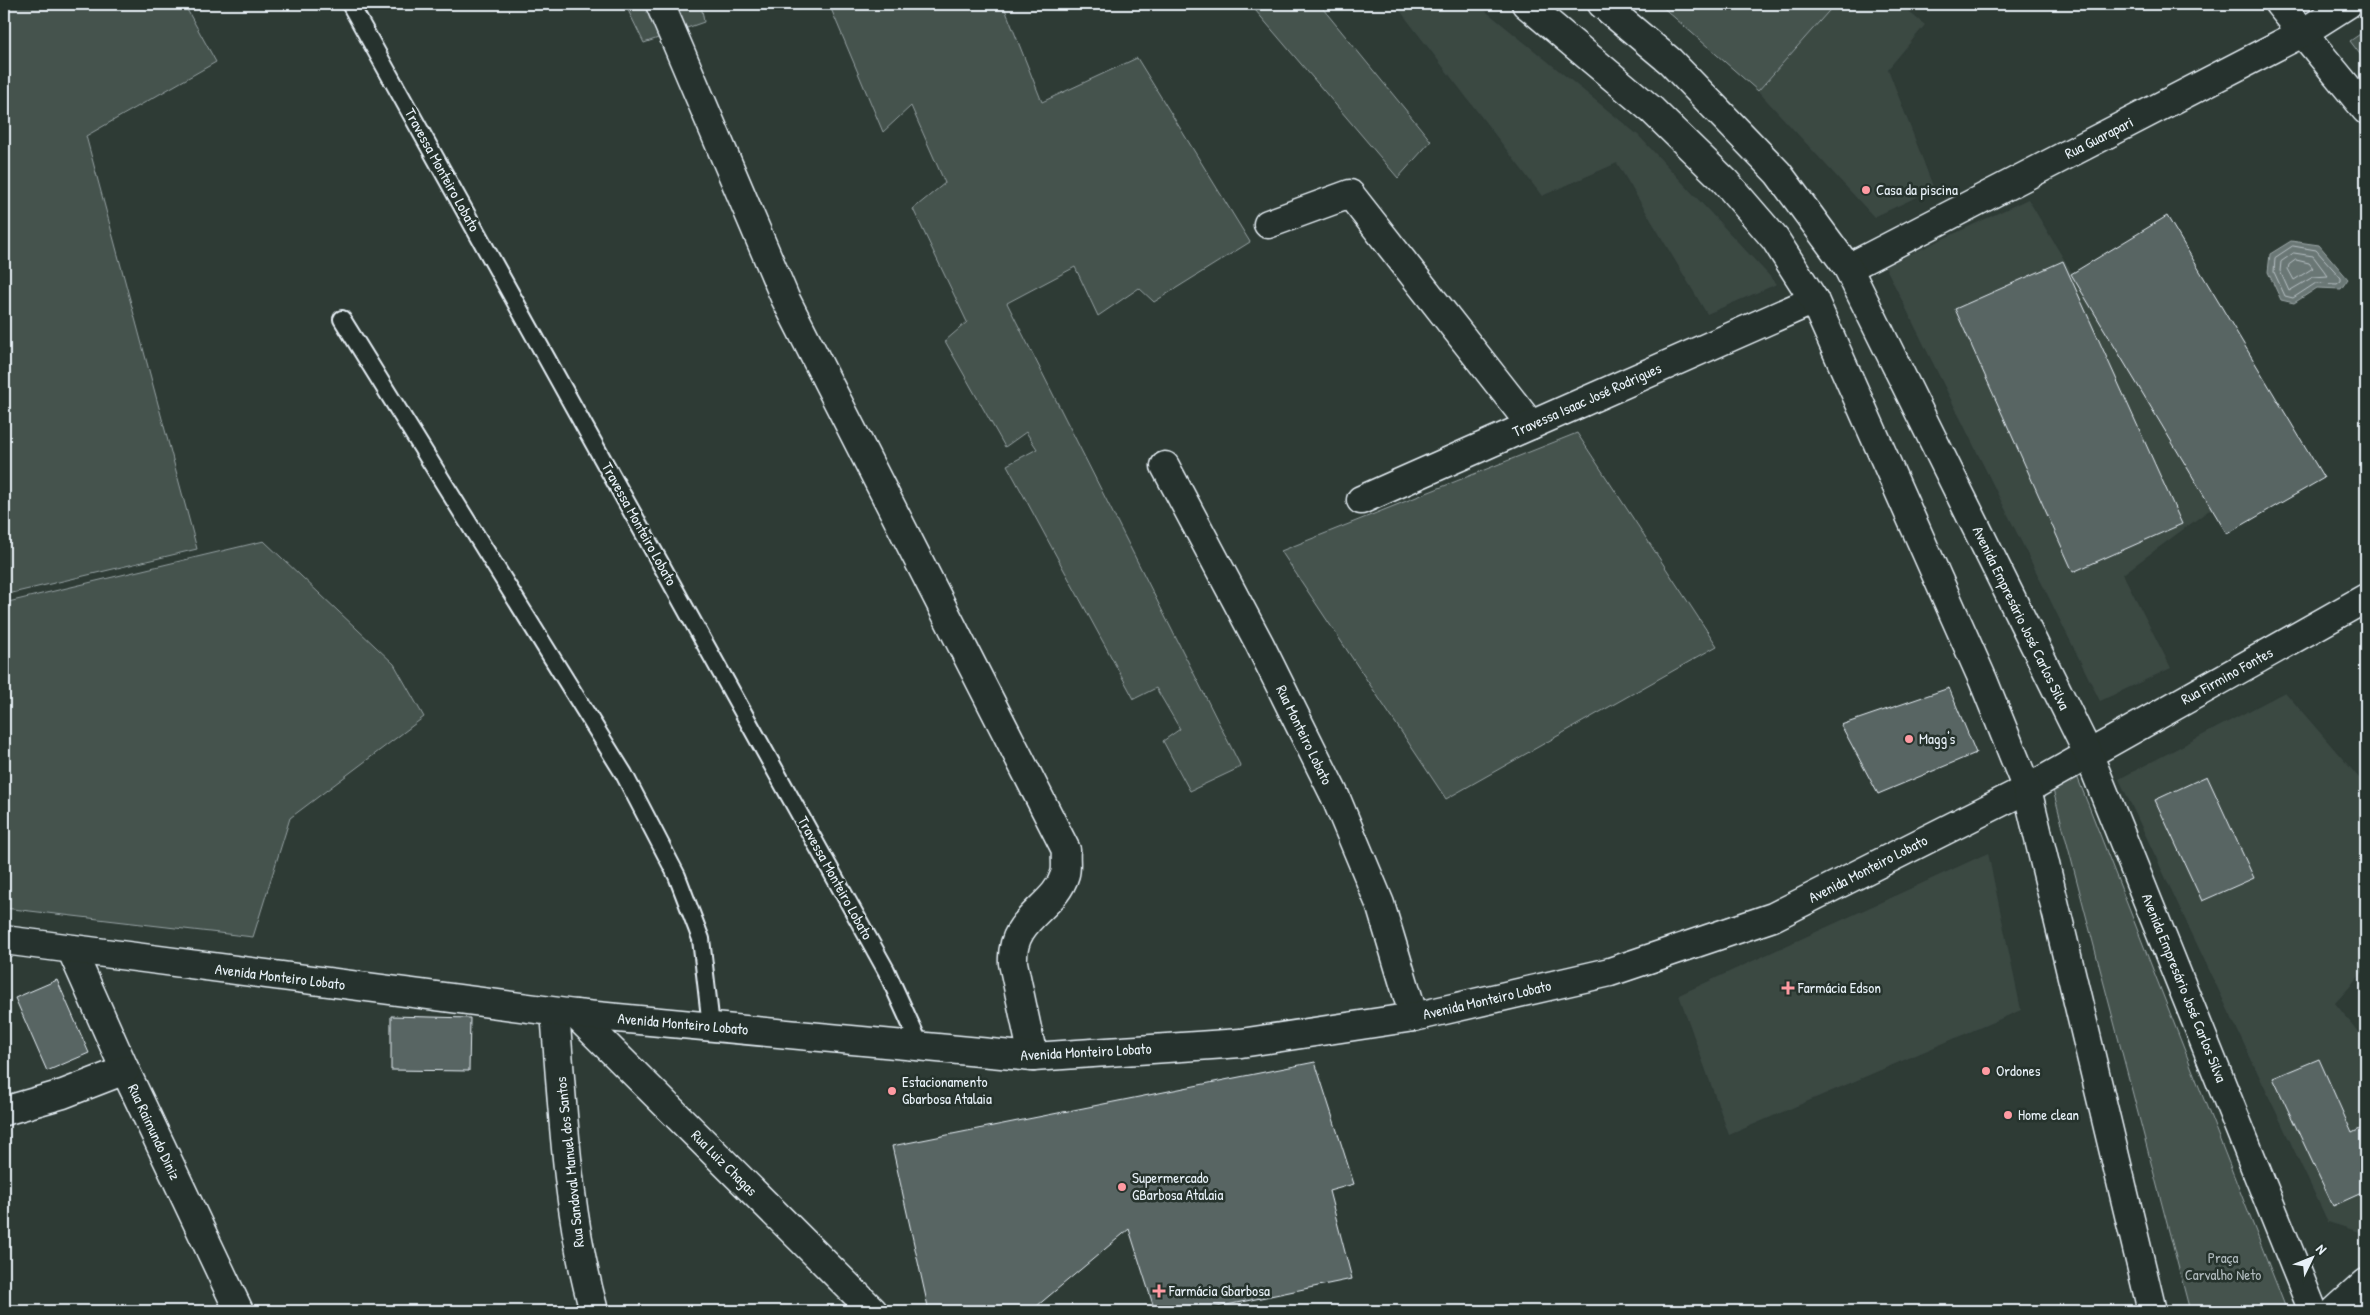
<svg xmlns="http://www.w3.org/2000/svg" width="2370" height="1315" font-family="'Patrick Hand',sans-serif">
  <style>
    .built { fill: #3b4843 }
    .green { fill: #45524e; stroke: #96a2a3 }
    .water { fill: #6b7775; stroke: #9da8a9 }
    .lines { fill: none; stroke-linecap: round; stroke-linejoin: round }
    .shore { stroke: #b6c0c4; stroke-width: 1 }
    .building { fill: #596563; stroke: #e8f1f8 }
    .lane-casing { stroke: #e8f1f8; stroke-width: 20 }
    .street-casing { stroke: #e8f1f8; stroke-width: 31 }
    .secondary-casing { stroke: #e8f1f8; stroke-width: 31 }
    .primary-casing { stroke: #e8f1f8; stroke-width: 31 }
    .lane { stroke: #26332d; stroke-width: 16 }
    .street { stroke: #26332d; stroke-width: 28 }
    .secondary { stroke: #26332d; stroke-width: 28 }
    .primary { stroke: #26332d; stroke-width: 28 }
    .poi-dot { fill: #ff9aa2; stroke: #26332d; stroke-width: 2 }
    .labels { text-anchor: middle; stroke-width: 5; stroke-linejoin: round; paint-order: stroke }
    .street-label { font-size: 15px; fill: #e8f1f8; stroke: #26332d }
    .poi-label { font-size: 15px; fill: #e8f1f8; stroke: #26332d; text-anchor: start }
    .park-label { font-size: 15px; fill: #afb9bc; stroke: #26332d }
  </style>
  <rect width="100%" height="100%" fill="#2e3b35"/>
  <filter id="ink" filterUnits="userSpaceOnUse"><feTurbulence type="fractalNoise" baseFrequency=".02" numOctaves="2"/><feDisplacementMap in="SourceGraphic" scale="10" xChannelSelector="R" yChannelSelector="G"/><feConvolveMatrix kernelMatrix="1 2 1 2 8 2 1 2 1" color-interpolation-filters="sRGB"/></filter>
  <g filter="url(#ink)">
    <g class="built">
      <path d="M1395 4H1477L1638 135 1777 284 1707 314 1617 163 1542 196Z"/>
      <path d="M1835 4H1899L1925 25 1888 69 1934 189 1874 217 1758 91Z"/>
      <path d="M2028 199 2212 508 2123 574 2171 668 2100 701 1885 266Z"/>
      <path d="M2285 692 2366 786V969L2335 1003 2366 1042V1234L2328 1222 2119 779Z"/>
      <path d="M1988 853 2021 1010 1729 1135 1679 995Z"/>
    </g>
    <g class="green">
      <path d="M4 4H184L216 62 86 136 197 549 4 595Z"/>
      <path d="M625 4H701L704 22 644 43Z"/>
      <path d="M829 4H1003L1042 102 1137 58 1250 242 1154 302 1139 288 1098 316 1075 267 1007 303 1241 767 1190 791 1163 741 1180 729 1156 688 1134 699 1007 465 1037 449 1026 432 1005 447 945 341 967 322 913 209 945 183 911 106 883 132Z"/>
      <path d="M1250 4H1319L1431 141 1398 178Z"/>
      <path d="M1659 4H1835L1758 91Z"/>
      <path d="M2366 30V62L2350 41Z"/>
      <path d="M1577 433 1717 646 1446 799 1281 551Z"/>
      <path d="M264 541 394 664 424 717 290 818 253 937 4 908V603Z"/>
      <path d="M2077 776 2287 1311H2190L2053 790Z"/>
    </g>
    <path class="water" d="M2291 241 2319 245 2348 279 2341 289 2317 288 2294 303 2281 300 2268 272 2270 254Z"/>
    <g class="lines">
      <g class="shore">
        <path d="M2293 246 2316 250 2341 278V281L2337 284 2316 283 2293 298 2285 296 2274 272 2275 258Z"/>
        <path d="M2294 253 2313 256 2328 276 2313 277 2289 291 2280 271 2281 262Z"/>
        <path d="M2296 260 2309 263 2313 268 2294 280 2288 269 2289 265Z"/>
      </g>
    </g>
    <g class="building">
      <path d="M2167 216 2324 478 2227 534 2071 274Z"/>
      <path d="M2063 261 2182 524 2073 572 1955 309Z"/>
      <path d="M1949 688 1976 753 1878 794 1841 725Z"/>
      <path d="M2207 776 2254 878 2202 901 2155 800Z"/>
      <path d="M57 980 89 1053 47 1071 15 998Z"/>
      <path d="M391 1016 470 1018 469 1071 391 1070Z"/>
      <path d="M2319 1059 2352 1133 2366 1126V1191L2333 1206 2273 1078Z"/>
      <path d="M1315 1062 1354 1184 1329 1191 1352 1279 1198 1311H1155L1129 1229 1031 1311H929L892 1146Z"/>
    </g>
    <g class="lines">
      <defs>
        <g id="lane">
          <path d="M350 4 886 970 921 1047"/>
          <path d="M342 319 624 774 677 876 701 939 711 1026"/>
        </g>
        <g id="street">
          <path d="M660 4 785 298 1066 850C1065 858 1067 867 1065 874 1055 909 1010 917 1013 963L1033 1057"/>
          <path d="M2279 4 2366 110"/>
          <path d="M1268 224 1350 194 1531 425"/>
          <path d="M1848 268 2304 32 2348 4"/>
          <path d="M1165 466 1259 643 1335 796 1380 904 1414 1017"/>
          <path d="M1361 500 1814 300"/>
          <path d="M72 951 125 1070 239 1311"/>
          <path d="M555 1012C563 1111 567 1215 594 1311"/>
          <path d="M575 1014 873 1311"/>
          <path d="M4 1111 63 1094 125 1070"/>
        </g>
        <path id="secondary" d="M4 940 575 1014 1033 1057 1241 1043 1414 1017 1610 972 1773 917 2027 789 2366 598"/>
        <g id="primary">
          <path d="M1526 4 1652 110 1725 181 1775 239 1814 300 1983 680 2027 789 2152 1311"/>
          <path d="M1602 4 1670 61 1778 173 1848 268 2088 753 2313 1311"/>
          <path d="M2335 1311 2366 1283"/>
        </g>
      </defs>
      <use href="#lane" class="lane-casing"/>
      <use href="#street" class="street-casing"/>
      <use href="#secondary" class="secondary-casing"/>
      <use href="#primary" class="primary-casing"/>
      <use href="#lane" class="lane"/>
      <use href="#street" class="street"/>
      <use href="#secondary" class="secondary"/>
      <use href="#primary" class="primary"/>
    </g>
  </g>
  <g class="poi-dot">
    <circle cx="1866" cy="190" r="5"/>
    <circle cx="1909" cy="739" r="5"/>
    <path d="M1785.5 980.5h5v5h5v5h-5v5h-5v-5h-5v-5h5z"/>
    <circle cx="1986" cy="1071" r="5"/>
    <circle cx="892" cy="1091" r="5"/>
    <circle cx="2008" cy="1115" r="5"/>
    <circle cx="1122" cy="1187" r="5"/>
    <path d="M1156.5 1283.5h5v5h5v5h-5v5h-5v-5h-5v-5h5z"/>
  </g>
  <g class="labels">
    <g class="street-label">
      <text transform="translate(2099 138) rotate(-27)" y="5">Rua Guarapari</text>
      <text transform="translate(442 170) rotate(61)" y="5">Travessa Monteiro Lobato</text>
      <text transform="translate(1587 400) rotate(-24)" y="5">Travessa Isaac José Rodrigues</text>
      <text transform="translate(639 524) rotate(61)" y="5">Travessa Monteiro Lobato</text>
      <text transform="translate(2021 618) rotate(64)" y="5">Avenida Empresário José Carlos Silva</text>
      <text transform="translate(2227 676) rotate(-29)" y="5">Rua Firmino Fontes</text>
      <text transform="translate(1304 735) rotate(64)" y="5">Rua Monteiro Lobato</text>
      <text transform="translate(1868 869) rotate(-27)" y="5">Avenida Monteiro Lobato</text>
      <text transform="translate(835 878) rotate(61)" y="5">Travessa Monteiro Lobato</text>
      <text transform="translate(280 977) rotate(7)" y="5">Avenida Monteiro Lobato</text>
      <text transform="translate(2184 988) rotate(68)" y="5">Avenida Empresário José Carlos Silva</text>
      <text transform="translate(1487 1000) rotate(-13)" y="5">Avenida Monteiro Lobato</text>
      <text transform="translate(683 1024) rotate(5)" y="5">Avenida Monteiro Lobato</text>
      <text transform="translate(1086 1052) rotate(-3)" y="5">Avenida Monteiro Lobato</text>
      <text transform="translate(154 1132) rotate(65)" y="5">Rua Raimundo Diniz</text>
      <text transform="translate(570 1162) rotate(-96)" y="5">Rua Sandoval Manuel dos Santos</text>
      <text transform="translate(724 1163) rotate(45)" y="5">Rua Luiz Chagas</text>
    </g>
    <g class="poi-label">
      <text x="1876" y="195">Casa da piscina</text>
      <text x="1919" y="744">Magg's</text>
      <text x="1798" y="993">Farmácia Edson</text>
      <text x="1996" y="1076">Ordones</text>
      <text x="902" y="1087">Estacionamento<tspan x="902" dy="17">Gbarbosa Atalaia</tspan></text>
      <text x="2018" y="1120">Home clean</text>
      <text x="1132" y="1183">Supermercado<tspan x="1132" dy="17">GBarbosa Atalaia</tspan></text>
      <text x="1169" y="1296">Farmácia Gbarbosa</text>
    </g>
    <g class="park-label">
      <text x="2223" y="1263">Praça<tspan x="2223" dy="17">Carvalho Neto</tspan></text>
    </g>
  </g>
  <rect width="2370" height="1315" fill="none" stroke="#26332d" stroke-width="20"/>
  <rect x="10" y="10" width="2350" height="1295" fill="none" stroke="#e8f1f8" stroke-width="2" filter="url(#ink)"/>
  <g transform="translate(2312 1258) rotate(47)" stroke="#26332d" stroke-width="4" paint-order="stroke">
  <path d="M0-4L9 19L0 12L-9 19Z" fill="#e8f1f8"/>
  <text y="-8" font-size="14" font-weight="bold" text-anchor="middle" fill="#e8f1f8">N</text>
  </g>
</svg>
